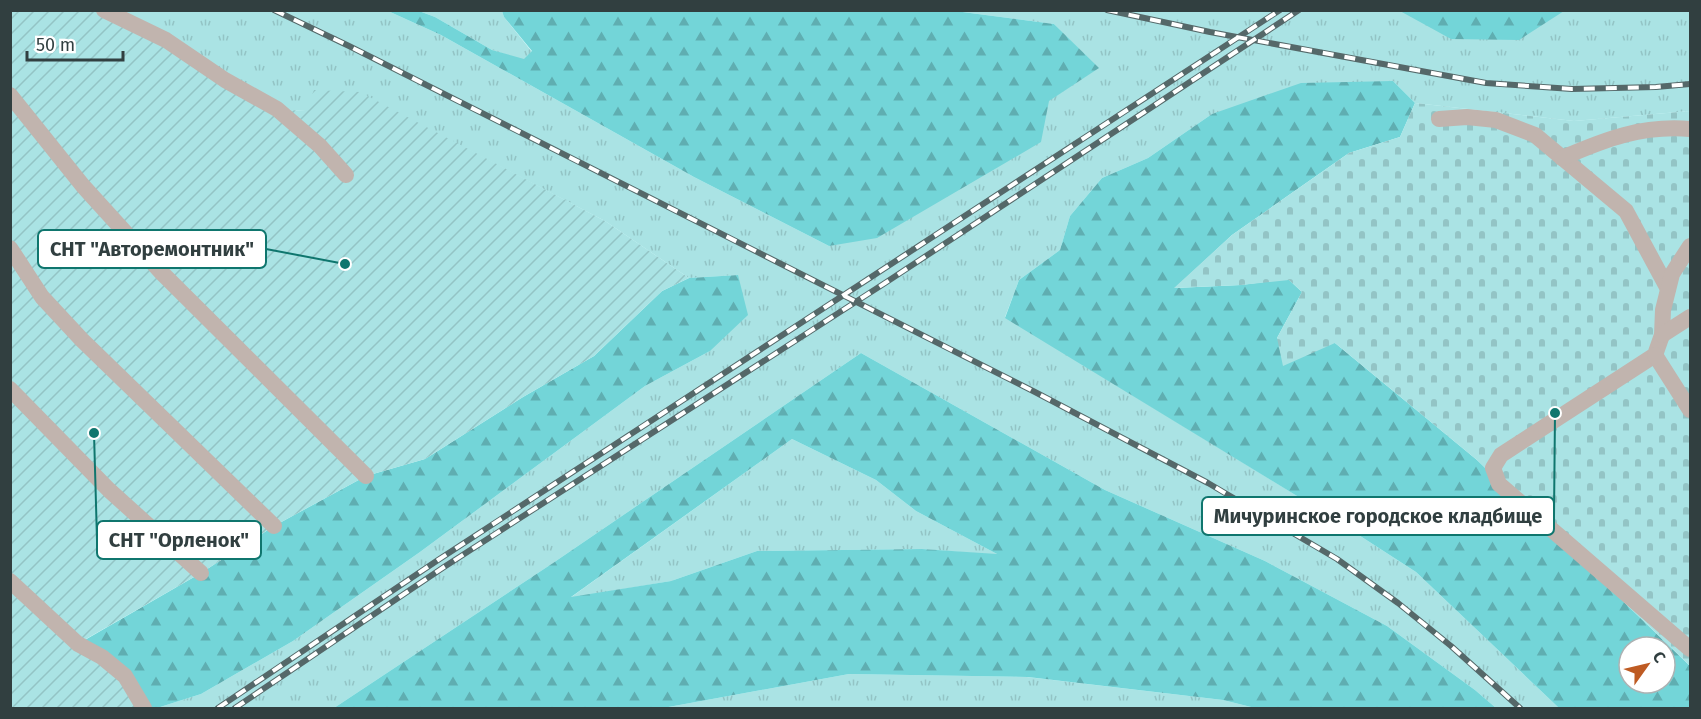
<svg xmlns="http://www.w3.org/2000/svg" width="1701" height="719" font-family="'Fira Sans',sans-serif">
  <style>
    .grass { fill: url(#grass-tufts) }
    .forest { fill: url(#forest-firs); fill-rule: evenodd }
    .cemetery { fill: url(#cemetery-stones) }
    .garden { fill: url(#garden-furrows) }
    .lines { fill: none; stroke-linecap: round; stroke-linejoin: round }
    .minor { stroke: #c1b4ae; stroke-width: 16 }
    .rail-casing { stroke: #556869; stroke-width: 6 }
    .rail { stroke: #fff; stroke-width: 4; stroke-dasharray: 11; stroke-linecap: butt }
    .leader { fill: none; stroke: #0f766e; stroke-width: 2 }
    .callout-dot { fill: #0f766e; stroke: #fff; stroke-width: 2 }
    .callout { fill: #fff; stroke: #0f766e; stroke-width: 2 }
    .callout-label { font-size: 20px; text-anchor: middle; font-weight: bold; fill: #313f40 }
  </style>
  <defs>
    <pattern id="grass-tufts" width="24" height="20" patternUnits="userSpaceOnUse" patternTransform="scale(1.5)"><rect width="24" height="20" fill="#aae3e4"/><path d="M3 7l-1-3M5 7V3M7 7l1-3M15 17l-1-3M17 17v-4M19 17l1-3" fill="none" stroke="#93c4c5"/></pattern>
    <pattern id="forest-firs" width="22" height="20" patternUnits="userSpaceOnUse" patternTransform="scale(1.5)"><rect width="22" height="20" fill="#73d5d8"/><path d="M5 1l3.5 6h-7zM16 11l3.5 6h-7z" fill="#5faeb1"/></pattern>
    <pattern id="cemetery-stones" width="16" height="16" patternUnits="userSpaceOnUse" patternTransform="scale(1.5)"><rect width="16" height="16" fill="#aae3e4"/><path d="M2 7V4a2 2 0 0 1 4 0v3zM10 15v-3a2 2 0 0 1 4 0v3z" fill="#93c4c5"/></pattern>
    <pattern id="garden-furrows" width="10" height="10" patternUnits="userSpaceOnUse" patternTransform="scale(1.5)"><rect width="10" height="10" fill="#aae3e4"/><path d="M-1 1l2-2M0 10L10 0M9 11l2-2" fill="none" stroke="#93c4c5"/></pattern>
  </defs>
  <rect width="100%" height="100%" fill="#d6fbfc"/>
  <g class="grass">
    <path d="M104 11H388L441 35 694 177 829 246 1098 68 1054 24 955 11H1690V111L1574 121 1415 103 1393 81 1212 114 1148 158 1102 178 1070 216 1060 250 1019 280 1005 317 1320 510 1416 572 1559 708H1496L1475 690 1387 626 1265 561 1105 490 861 353 553 563 334 708H157L201 694 293 641 420 552 645 386 710 351 738 275 689 278 605 221 465 148 305 111 277 109Z"/>
    <path d="M419 11H502L504 17 532 52 524 60 492 50 435 17Z"/>
    <path d="M792 439 876 480 916 511 999 555 922 549 757 551 671 581 570 598Z"/>
    <path d="M849 674 1027 677 1223 700 1255 708H663Z"/>
  </g>
  <g class="forest">
    <path d="M388 11H419L435 17 492 50 524 59 532 51 504 17 502 11H955L1054 24 1099 68 1049 101 1041 142 877 238 829 246 694 177 441 35Z"/>
    <path d="M1400 11V10L1564 11 1519 40 1451 39Z"/>
    <path d="M1393 81 1415 103 1400 137 1349 153 1232 235 1175 288 1241 285 1288 279 1302 292 1277 338 1335 343 1477 460 1690 666V708H1559L1416 572 1320 510 1005 318 1019 280 1060 250 1070 216 1102 178 1148 158 1212 114 1301 83ZM1629 647H1665V683H1629Z"/>
    <path d="M738 275 748 315 710 351 645 386 420 552 293 641 201 694 157 708H144L78 644 201 573 274 526 366 476 425 459 523 397 594 356 662 291 689 278Z"/>
    <path d="M861 353 1105 490 1265 561 1387 626 1475 690 1496 708H1255L1223 700 1028 677 849 674 663 708H334L553 563ZM792 439 876 480 916 511 997 554 922 549 757 551 671 581 571 597Z"/>
  </g>
  <path class="cemetery" d="M1415 103 1574 121 1690 111V666L1477 460 1335 343 1283 366 1277 338 1302 292 1289 280 1241 285 1174 288 1232 235 1349 153 1400 137Z"/>
  <path class="garden" d="M10 11H104L277 109 305 111 314 90 360 92 605 221 689 278 662 291 594 356 523 397 425 459 366 476 274 526 201 573 79 643 102 657 144 708H11Z"/>
  <g class="lines">
    <g class="minor">
      <path d="M104 10 166 40 225 80 277 109 320 146 346 175"/>
      <path d="M10 95 83 186 162 273 366 476"/>
      <path d="M1439 119 1467 117 1496 120 1535 135 1626 211 1668 289"/>
      <path d="M1562 158C1606 139 1642 125 1690 129"/>
      <path d="M1690 246 1672 274 1663 310 1662 335 1655 355 1501 455 1493 468 1499 484 1690 649"/>
      <path d="M10 248 42 297 82 340 274 526"/>
      <path d="M1662 335 1690 317"/>
      <path d="M1655 355 1690 410"/>
      <path d="M10 389 109 490 201 573"/>
      <path d="M10 581 78 644 102 657 125 676 144 708"/>
    </g>
    <defs>
      <g id="rail">
        <path d="M274 10 349 46 1035 392 1208 483 1337 559 1398 603 1451 646 1520 708"/>
        <path d="M1107 10 1210 32 1486 83 1572 89 1656 87 1690 84"/>
        <path d="M218 708 438 560 1280 10"/>
        <path d="M235 708 444 567 885 283 1299 10"/>
      </g>
    </defs>
    <use href="#rail" class="rail-casing"/>
    <use href="#rail" class="rail"/>
  </g>
  <path class="leader" d="M345 264L266 249M1555 413L1554 516M94 433L97 540"/>
  <g class="callout-dot">
    <circle cx="345" cy="264" r="6"/>
    <circle cx="1555" cy="413" r="6"/>
    <circle cx="94" cy="433" r="6"/>
  </g>
  <g class="callout">
    <rect x="38" y="230" width="228" height="38" rx="6"/>
    <rect x="1202" y="497" width="352" height="38" rx="6"/>
    <rect x="97" y="521" width="164" height="38" rx="6"/>
  </g>
  <g class="callout-label">
    <text x="152" y="256">СНТ "Авторемонтник"</text>
    <text x="1378" y="523">Мичуринское городское кладбище</text>
    <text x="179" y="547">СНТ "Орленок"</text>
  </g>
  <rect width="1701" height="719" fill="none" stroke="#313f40" stroke-width="24"/>
  <g transform="translate(1647 665) rotate(56)"><circle r="28" fill="#ffffff" stroke="#adb2b3" stroke-width="1.5"/>
  <path d="M0-4.5L10 22L0 15L-10 22Z" fill="#be5b23"/>
  <text y="-9" font-size="16" font-weight="bold" text-anchor="middle" fill="#313f40">С</text>
  </g>
  <path d="M27 51v9h96v-9" fill="none" stroke="#313f40" stroke-width="3"/>
  <text x="36" y="51" font-size="18" fill="#313f40" stroke="#ffffff" stroke-width="4.5" paint-order="stroke">50 m</text>
</svg>
